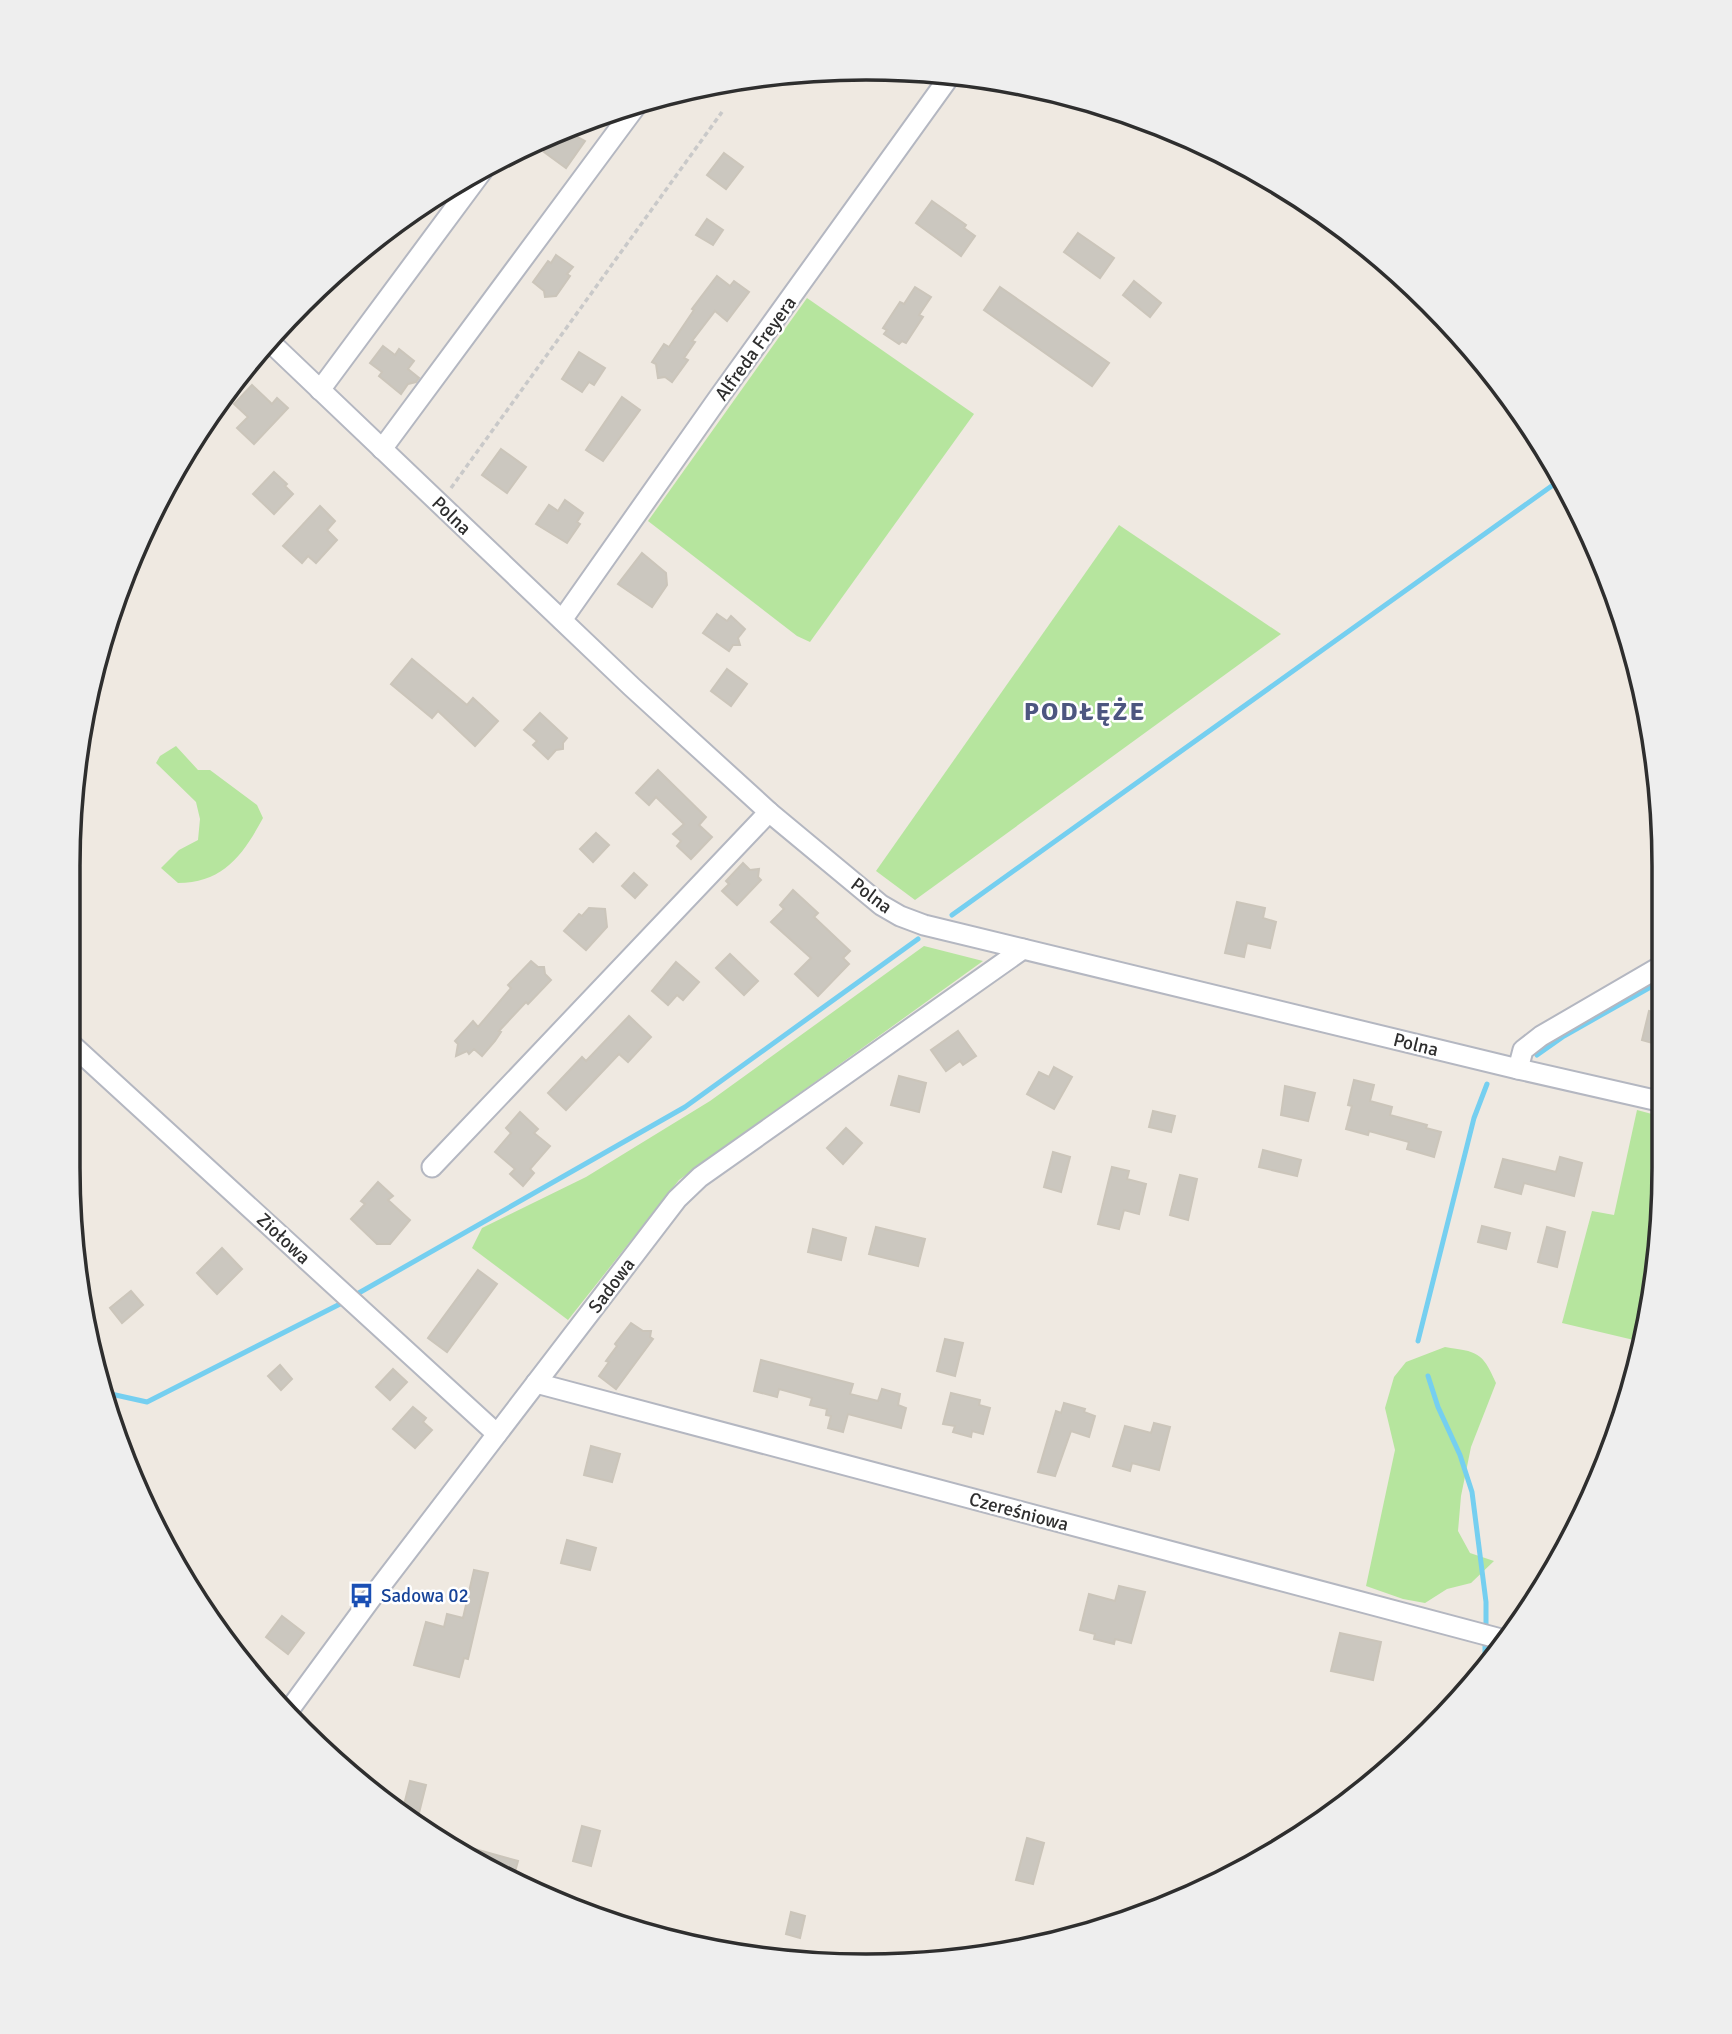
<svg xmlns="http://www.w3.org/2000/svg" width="1732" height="2034" font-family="Signika,sans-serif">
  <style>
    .green { fill: #b6e59e }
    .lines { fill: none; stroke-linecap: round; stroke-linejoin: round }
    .stream { stroke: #75cff0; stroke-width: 5 }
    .building { fill: #cbc7bf; stroke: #cbc5ba; stroke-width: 2 }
    .minor-casing { stroke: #b4b7c1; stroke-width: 23 }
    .path { stroke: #c9c9c9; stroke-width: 3.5; stroke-dasharray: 5 3.5; stroke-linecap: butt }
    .minor { stroke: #fff; stroke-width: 19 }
    .labels { text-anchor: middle; stroke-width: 5; stroke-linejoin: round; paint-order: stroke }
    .street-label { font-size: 19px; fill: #2e2e2e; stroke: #fff }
    .transit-label { font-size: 19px; fill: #164399; stroke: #fff; text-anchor: start }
    .district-label { font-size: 26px; font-weight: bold; letter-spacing: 2px; fill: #4d5680; stroke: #fff }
    .rim { fill: none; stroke: #2e2e2e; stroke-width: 3.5 }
  </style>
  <rect width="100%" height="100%" fill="#efe9e1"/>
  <g class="green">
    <path d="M807 298 974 414 810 642 797 636 648 521Z"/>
    <path d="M1573 504 1601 556 1567 508Z"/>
    <path d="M1119 525 1281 634 915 900 876 871Z"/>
    <path d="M176 746 198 770H210L257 805 263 818C243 855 223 883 178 883L161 868 179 850 198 840 200 819 196 802 156 763 160 756Z"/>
    <path d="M924 946 983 961 679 1180 568 1320 472 1248 482 1228 586 1177 710 1101Z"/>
    <path d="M1637 1110 1663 1117 1662 1221 1638 1341 1562 1323 1592 1211 1614 1215Z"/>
    <path d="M1445 1347C1477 1352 1482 1351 1496 1383L1471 1447 1461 1496 1458 1531 1470 1553 1494 1561 1471 1583 1447 1589 1425 1603 1403 1599 1366 1586 1395 1450 1385 1408 1394 1377 1406 1362Z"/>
    <path d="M1623 1379 1630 1381 1622 1424 1602 1466Z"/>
  </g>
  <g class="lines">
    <g class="stream">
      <path d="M952 915 1560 480"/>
      <path d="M1537 1055 1564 1036 1663 980"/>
      <path d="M357 1294 685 1107 918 939"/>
      <path d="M1418 1341 1474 1118 1487 1084"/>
      <path d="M1428 1376 1438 1407 1460 1455 1472 1492 1486 1602V1628"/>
      <path d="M102 1392 147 1402 342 1303"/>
      <path d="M1485 1661V1644"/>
    </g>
  </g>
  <g class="building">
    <path d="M586 121 576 136 585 141 566 168 544 152 547 147 539 141 561 129Z"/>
    <path d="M724 153 743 167 726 189 707 175Z"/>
    <path d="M932 201 966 225 964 228 975 236 961 256 916 223Z"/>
    <path d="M707 219 723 230 713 245 696 235Z"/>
    <path d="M1078 233 1114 258 1100 278 1064 252Z"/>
    <path d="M556 255 573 267 567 274 570 276 556 296 545 297 544 291 533 282 548 261 551 263Z"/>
    <path d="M717 276 730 286 734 281 749 292 727 321 715 311 692 341 695 342 684 358 688 360 672 382 665 377 658 378 656 364 652 362 664 344 669 347 694 310 692 309Z"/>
    <path d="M1134 281 1161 303 1150 317 1123 295Z"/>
    <path d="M915 287 931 297 919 315 923 317 906 343 902 341 899 344 884 334 887 330 883 328 900 302 904 304Z"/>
    <path d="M1000 287 1109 363 1092 386 984 310Z"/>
    <path d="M383 346 395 355 399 349 414 361 408 369 419 378 416 382 408 384 401 394 379 376 382 372 370 363Z"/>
    <path d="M579 352 605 368 594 385 589 382 582 392 562 379Z"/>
    <path d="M252 385 272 404 277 398 288 408 254 444 237 428 248 417 234 404Z"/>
    <path d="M622 397 640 410 603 461 586 450Z"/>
    <path d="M501 449 526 467 507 493 482 475Z"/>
    <path d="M274 472 287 484 285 486 293 494 274 514 253 494Z"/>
    <path d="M565 500 583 513 577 522 580 524 567 543 536 524 549 505 558 511Z"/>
    <path d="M320 506 335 521 327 530 337 540 316 563 308 556 302 563 283 546Z"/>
    <path d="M642 553 666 573 667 585 652 607 618 584Z"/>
    <path d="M717 614 727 621 731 616 745 629 738 638 740 645H733L729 651 703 633Z"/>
    <path d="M412 659 467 705 473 698 498 721 475 746 438 711 432 718 391 684Z"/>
    <path d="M727 669 747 684 731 706 711 691Z"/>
    <path d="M540 713 567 738 563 743V749L556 750 548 759 533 745 537 741 524 730Z"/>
    <path d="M658 770 706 817 699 825 712 837 691 859 677 846 681 841 673 834 684 824 656 797 649 805 636 793Z"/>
    <path d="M596 833 609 845 593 862 580 849Z"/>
    <path d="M743 863 750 870 759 869 758 877 761 880 737 905 722 891 729 884 726 881Z"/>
    <path d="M634 873 647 885 635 898 622 886Z"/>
    <path d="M793 890 818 913 814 917 850 951 843 958 849 964 818 996 795 974 811 958 771 922 784 909 780 905Z"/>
    <path d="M1237 902 1265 908 1263 918 1276 922 1270 948 1247 943 1244 957 1225 953Z"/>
    <path d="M589 908 605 909 607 927 586 950 564 931 579 914 582 916Z"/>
    <path d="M730 954 758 981 744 995 716 968Z"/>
    <path d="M531 961 538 967H544L545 974 551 980 528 1004 526 1002 499 1031 501 1032 495 1041 482 1056 474 1049 469 1054 467 1051 456 1056 458 1044 455 1041 473 1021 478 1027 511 988 508 985Z"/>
    <path d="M676 962 699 982 683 1000 677 995 668 1005 652 991Z"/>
    <path d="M1649 1011 1663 1015V1046L1642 1040Z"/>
    <path d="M629 1016 651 1037 628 1062 619 1054 566 1110 548 1093 582 1057 586 1061Z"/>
    <path d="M958 1031 976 1056 963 1065 960 1061 946 1071 931 1050Z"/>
    <path d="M1054 1067 1072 1077 1054 1109 1027 1094 1039 1072 1049 1077Z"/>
    <path d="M899 1076 926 1083 919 1112 891 1105Z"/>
    <path d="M1354 1080 1374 1085 1370 1101 1392 1107 1390 1115 1427 1125 1426 1128 1441 1132 1434 1157 1407 1149 1409 1142 1369 1131 1368 1135 1346 1129 1352 1106 1348 1105Z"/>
    <path d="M1285 1086 1315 1093 1308 1121 1281 1115Z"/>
    <path d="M1153 1111 1175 1116 1171 1132 1149 1127Z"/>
    <path d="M520 1112 538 1129 534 1133 550 1146 530 1169 534 1173 523 1186 510 1174 515 1169 495 1152 511 1133 506 1128Z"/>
    <path d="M846 1128 862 1143 843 1164 827 1148Z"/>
    <path d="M1263 1150 1301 1160 1297 1176 1259 1167Z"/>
    <path d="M1053 1152 1070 1157 1061 1192 1044 1187Z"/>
    <path d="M1560 1157 1582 1163 1574 1196 1524 1183 1521 1194 1495 1187 1503 1159 1556 1172Z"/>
    <path d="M1112 1167 1129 1171 1127 1179 1146 1184 1139 1214 1124 1210 1119 1229 1098 1224Z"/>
    <path d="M1180 1175 1197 1179 1188 1220 1170 1215Z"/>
    <path d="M378 1182 393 1196 388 1200 410 1220 390 1244H377L351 1219 365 1204 361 1201Z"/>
    <path d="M1482 1226 1510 1233 1506 1249 1478 1242Z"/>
    <path d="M876 1227 925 1239 918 1266 869 1254Z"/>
    <path d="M1547 1227 1565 1232 1557 1267 1538 1262Z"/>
    <path d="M813 1229 846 1238 841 1260 808 1252Z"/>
    <path d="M222 1248 242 1269 217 1294 197 1273Z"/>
    <path d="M478 1270 497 1284 447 1352 428 1338Z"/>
    <path d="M131 1291 143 1305 122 1323 110 1308Z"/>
    <path d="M631 1323 643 1331H651L650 1337 653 1339 616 1389 599 1376 609 1362 606 1361 617 1346 615 1344Z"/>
    <path d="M945 1339 963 1343 955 1376 937 1371Z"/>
    <path d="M761 1360 853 1384 850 1394 878 1401 882 1389 900 1394 898 1405 906 1408 901 1428 848 1414 843 1432 828 1428 831 1416 826 1415 827 1409 810 1405 812 1398 779 1389 777 1397 754 1391Z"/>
    <path d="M280 1365 292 1379 281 1390 268 1376Z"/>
    <path d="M393 1369 407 1382 390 1400 376 1387Z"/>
    <path d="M951 1393 980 1400 979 1405 990 1408 983 1434 972 1431 971 1437 953 1432 955 1426 943 1424Z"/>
    <path d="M1064 1403 1085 1409 1084 1412 1095 1416 1089 1437 1071 1431 1055 1476 1038 1472 1056 1411 1061 1413Z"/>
    <path d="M413 1407 426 1418 423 1422 432 1430 415 1448 393 1429Z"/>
    <path d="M1154 1423 1170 1427 1159 1470 1132 1463 1130 1471 1113 1466 1125 1426 1151 1433Z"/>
    <path d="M591 1446 620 1454 612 1482 584 1475Z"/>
    <path d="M567 1540 596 1548 590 1570 561 1563Z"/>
    <path d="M474 1570 488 1573 468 1659 464 1658 459 1677 414 1665 426 1622 444 1627 447 1614 463 1618Z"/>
    <path d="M1119 1586 1145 1592 1131 1643 1115 1639 1114 1644 1094 1639 1095 1634 1080 1630 1089 1594 1115 1601Z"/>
    <path d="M282 1616 304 1633 288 1654 266 1637Z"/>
    <path d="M1340 1633 1381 1642 1373 1680 1331 1671Z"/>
    <path d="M410 1781 426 1785 416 1825 402 1813Z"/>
    <path d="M582 1826 600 1831 591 1866 573 1861Z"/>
    <path d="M1027 1838 1044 1843 1033 1884 1016 1880Z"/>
    <path d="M464 1846 518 1861 513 1879 462 1852Z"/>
    <path d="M791 1912 805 1916 800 1938 786 1934Z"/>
  </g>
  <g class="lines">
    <defs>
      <g id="minor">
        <path d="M268 340 632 687 769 812 881 905 900 916 924 925 1518 1069 1663 1102"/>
        <path d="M320 390 483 170"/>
        <path d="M382 449 636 106"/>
        <path d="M562 620 719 397 950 76"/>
        <path d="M70 1043 497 1434"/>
        <path d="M1518 1069 1523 1050 1541 1036 1663 965"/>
        <path d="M432 1167 769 812"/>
        <path d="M536 1383 1501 1639"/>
        <path d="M287 1713 370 1600 677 1199 700 1177 1023 949"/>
      </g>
    </defs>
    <use href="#minor" class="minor-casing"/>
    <path class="path" d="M451 488 722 112"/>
    <use href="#minor" class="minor"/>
  </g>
  <defs>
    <symbol id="bus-bare" viewBox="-9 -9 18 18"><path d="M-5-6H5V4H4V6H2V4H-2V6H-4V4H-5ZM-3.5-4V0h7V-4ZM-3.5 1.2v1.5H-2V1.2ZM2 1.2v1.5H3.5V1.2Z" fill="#1a4fb4" stroke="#fff" stroke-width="2.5" paint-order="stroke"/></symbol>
  </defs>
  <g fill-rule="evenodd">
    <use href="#bus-bare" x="344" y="1578" width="35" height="35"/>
  </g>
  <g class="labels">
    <g class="street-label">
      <text transform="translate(755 348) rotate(-54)" y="7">Alfreda Freyera</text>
      <text transform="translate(452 515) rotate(44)" y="7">Polna</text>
      <text transform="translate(872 895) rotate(37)" y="7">Polna</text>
      <text transform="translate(1416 1044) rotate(14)" y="7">Polna</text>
      <text transform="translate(284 1238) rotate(43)" y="7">Ziołowa</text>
      <text transform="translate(611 1285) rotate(-53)" y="7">Sadowa</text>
      <text transform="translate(1019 1511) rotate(15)" y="7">Czereśniowa</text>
    </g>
    <g class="transit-label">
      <text x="381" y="1602">Sadowa 02</text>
    </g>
    <g class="district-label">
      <text x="1085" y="720">PODŁĘŻE</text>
    </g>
  </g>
  <path d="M0 0H1732V2034H0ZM866 80H866A786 786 0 0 1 1652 866V1168A786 786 0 0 1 866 1954H866A786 786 0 0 1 80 1168V866A786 786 0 0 1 866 80Z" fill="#eee" fill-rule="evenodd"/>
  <path class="rim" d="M866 80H866A786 786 0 0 1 1652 866V1168A786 786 0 0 1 866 1954H866A786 786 0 0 1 80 1168V866A786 786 0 0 1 866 80Z"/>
</svg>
